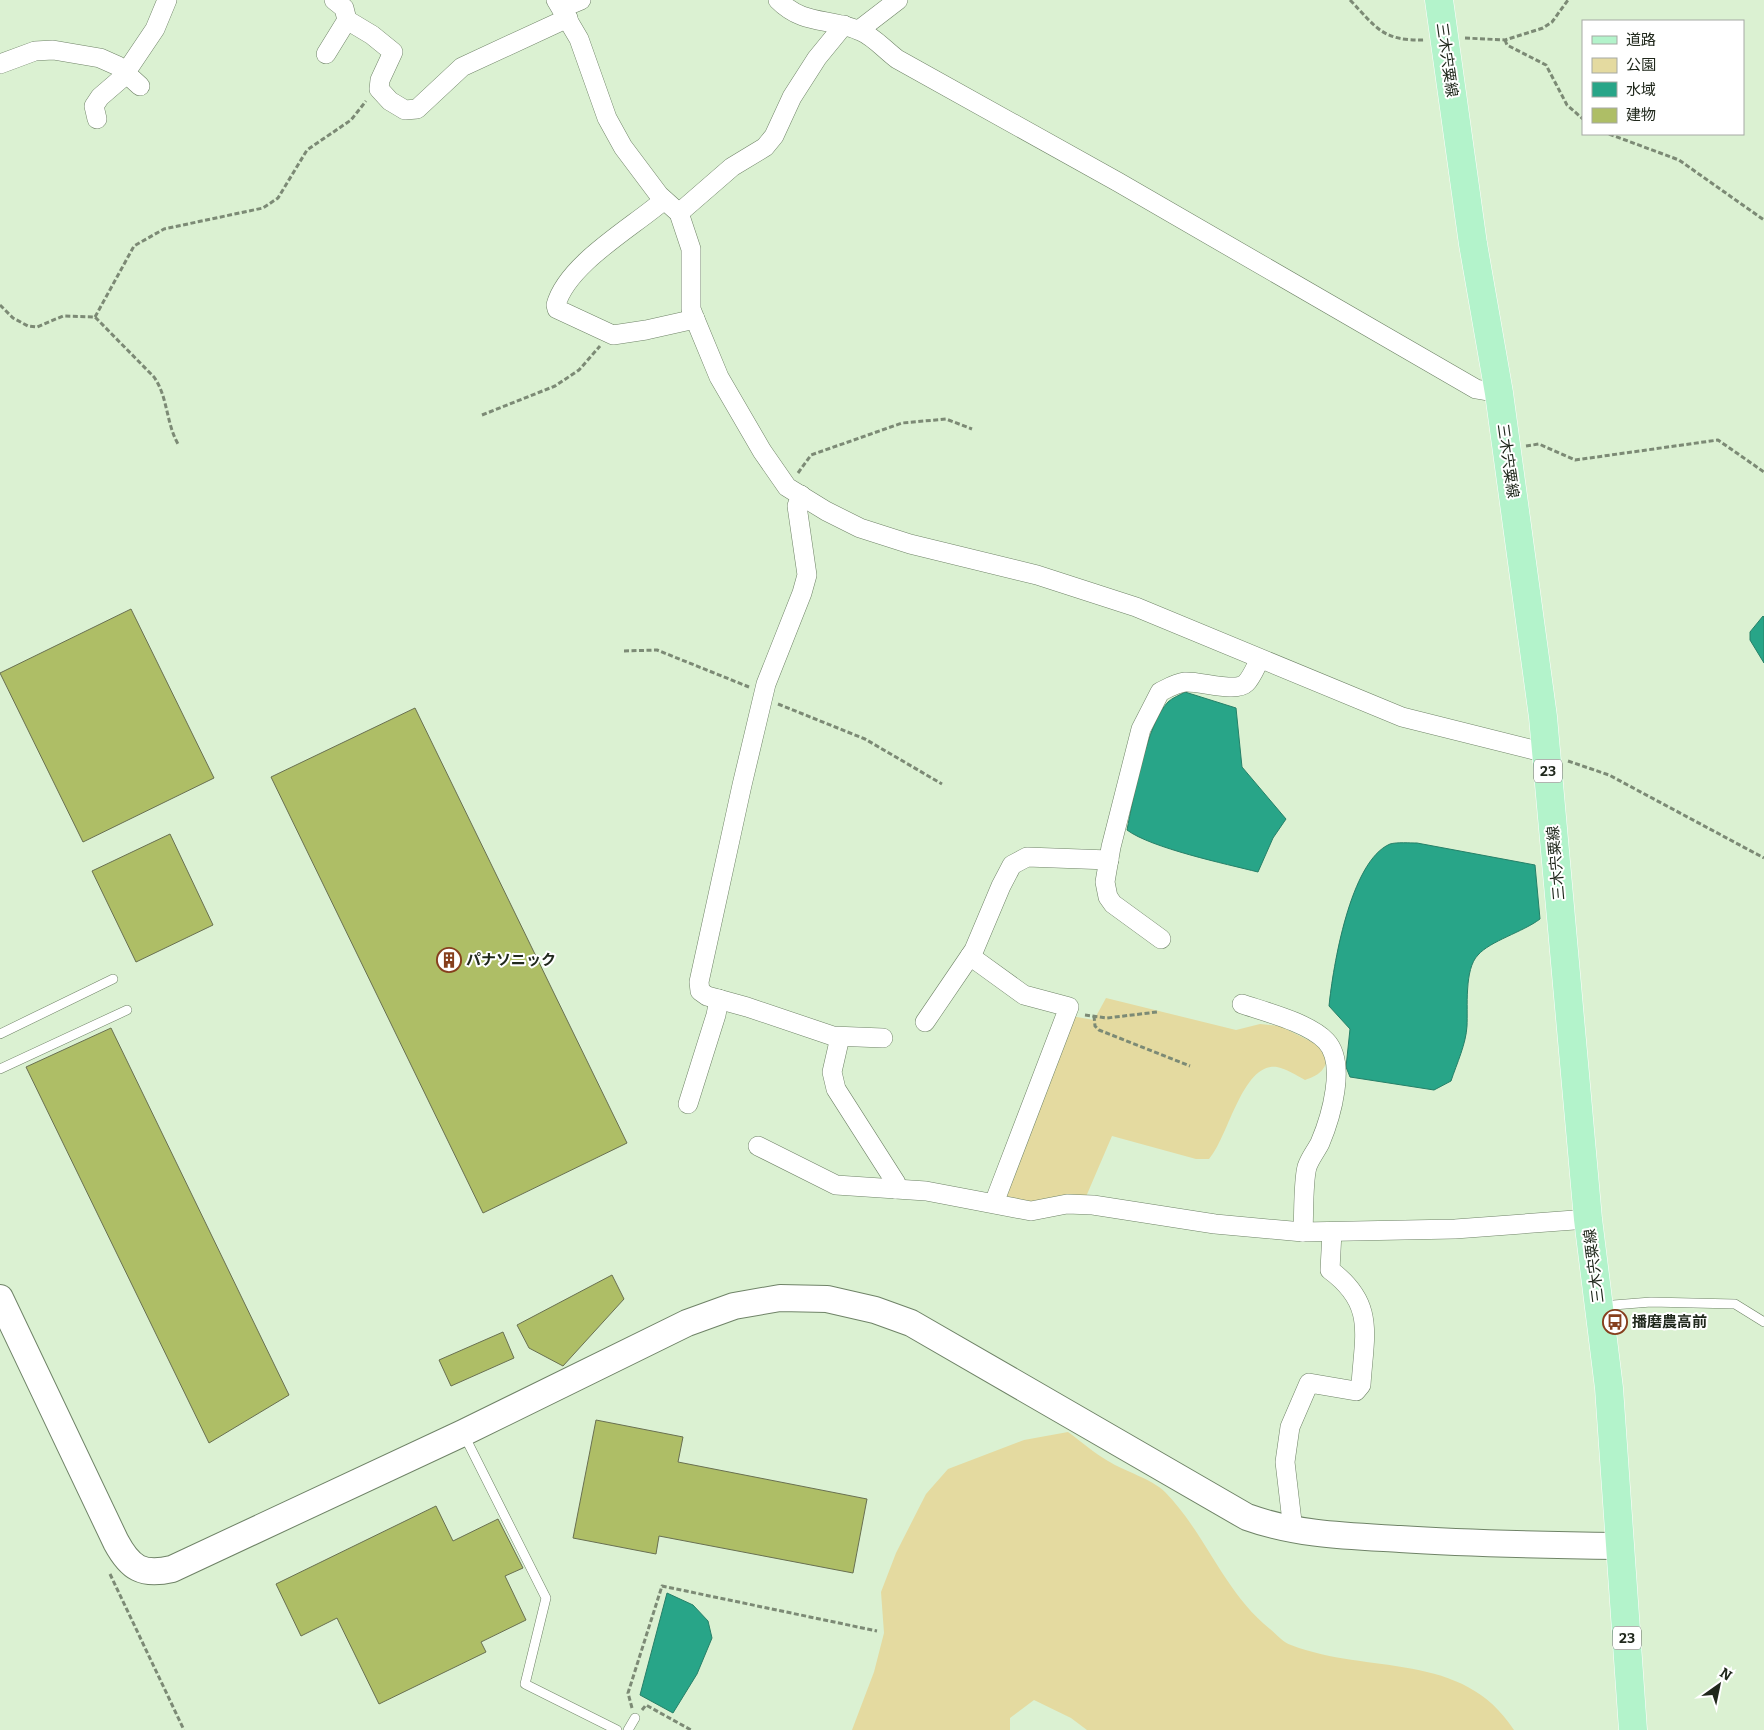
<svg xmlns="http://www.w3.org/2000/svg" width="1764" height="1730" font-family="Bitter,'Noto Sans JP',serif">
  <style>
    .green { fill: #e4daa0 }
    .water { fill: #28a588; stroke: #268068 }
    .building { fill: #aebe66; stroke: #697051 }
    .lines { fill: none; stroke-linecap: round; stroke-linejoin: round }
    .lane-casing { stroke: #6f8367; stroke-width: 10 }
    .street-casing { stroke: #6f8367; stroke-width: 20 }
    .secondary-casing { stroke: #6f8367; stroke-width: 28 }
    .primary-casing { stroke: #fff; stroke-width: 29 }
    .path { stroke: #7c8a75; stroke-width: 3; stroke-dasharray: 5 2.5; stroke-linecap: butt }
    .lane { stroke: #fff; stroke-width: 9 }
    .street { stroke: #fff; stroke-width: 19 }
    .secondary { stroke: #fff; stroke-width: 26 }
    .primary { stroke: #b3f3cb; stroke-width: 28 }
    .labels { text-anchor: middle; stroke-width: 4; stroke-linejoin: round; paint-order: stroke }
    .shield { fill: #fff; stroke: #636860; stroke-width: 1 }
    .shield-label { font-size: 14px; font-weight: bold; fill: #20281c }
    .street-label { font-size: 15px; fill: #20281c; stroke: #fff }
    .poi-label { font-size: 15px; font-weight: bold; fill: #20281c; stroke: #fff; text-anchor: start }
  </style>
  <rect width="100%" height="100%" fill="#dbf1d2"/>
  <g class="green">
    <path d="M1106 998 1236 1030 1260 1024 1280 1026 1318 1045 1328 1056C1325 1071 1319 1075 1305 1080 1296 1075 1287 1069 1277 1067 1242 1062 1228 1139 1209 1159H1196L1112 1136 1085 1199 1037 1204 1001 1198 1071 1016 1094 1020Z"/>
    <path d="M1068 1432C1082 1442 1094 1453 1108 1461 1124 1471 1152 1479 1165 1492 1206 1534 1224 1592 1270 1629 1277 1635 1284 1643 1291 1645 1368 1675 1463 1650 1514 1730H1087L1071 1718 1034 1700 1010 1718V1730H852L874 1672 884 1633 881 1592 896 1553 926 1494 948 1469 1024 1440Z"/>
  </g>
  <g class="water">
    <path d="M1763 616 1764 617V663L1750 640V632Z"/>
    <path d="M1185 692 1236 708 1242 767 1286 819 1273 838 1258 872C1226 864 1151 848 1127 830 1133 799 1147 723 1168 702 1172 698 1180 695 1185 692Z"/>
    <path d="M1417 843 1535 865 1540 919C1523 932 1490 941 1478 955 1464 969 1468 1008 1467 1026 1466 1044 1457 1063 1451 1081L1434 1090 1350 1077 1346 1067 1350 1029 1329 1006C1333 967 1350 861 1390 844 1397 842 1410 843 1417 843Z"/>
    <path d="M667 1593 693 1605 708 1621 712 1638 697 1674 673 1713 640 1695Z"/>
  </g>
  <g class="building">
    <path d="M131 609 214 778 83 842 0 673Z"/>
    <path d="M415 708 627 1143 483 1213 271 777Z"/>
    <path d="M170 834 213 925 136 962 92 871Z"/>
    <path d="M111 1028 289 1395 209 1443 26 1067Z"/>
    <path d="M612 1275 624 1299 563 1366 529 1348 517 1325Z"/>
    <path d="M503 1332 514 1358 451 1386 439 1360Z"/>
    <path d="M596 1420 683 1437 678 1462 867 1499 853 1573 659 1536 656 1554 573 1538Z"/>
    <path d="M436 1506 453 1541 498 1519 523 1568 505 1576 526 1620 481 1642 486 1652 379 1704 337 1618 301 1636 276 1584Z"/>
  </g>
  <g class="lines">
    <defs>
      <g id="lane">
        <path d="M0 1034 113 979"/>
        <path d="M0 1069 127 1010"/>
        <path d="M1601 1306 1651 1302 1735 1304 1764 1322"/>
        <path d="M464 1435 546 1598 525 1684 617 1730"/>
        <path d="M628 1730 635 1718"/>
      </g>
      <g id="street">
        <path d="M334 0 344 8 347 20 372 35 393 52 380 80 379 89 390 101 405 110 417 109 462 67 568 18"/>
        <path d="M556 0 579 39 607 118 623 147 659 195 679 213 691 249V309L695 319 719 377 762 451 787 487 826 511 860 528 910 544 1037 575 1136 607 1402 717 1546 753"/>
        <path d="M778 0C804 26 828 17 860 31 873 36 885 50 897 59L1118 182 1476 389 1499 393"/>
        <path d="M562 8 581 0"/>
        <path d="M859 30 898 0"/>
        <path d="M326 54 347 20"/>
        <path d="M0 64 35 51 53 50 100 58 118 66 140 86"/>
        <path d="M97 119 94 106 100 97 122 78 155 29 167 0"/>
        <path d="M664 200C633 227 567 264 556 305L557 309 613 335 646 330 695 319"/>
        <path d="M679 213 732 167 765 147 774 136 792 97 817 58 844 25"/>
        <path d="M801 495 797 506 807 575 802 593 766 684 742 785 699 982 700 991 707 996 747 1007 833 1036 883 1038"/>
        <path d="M1161 939 1113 904 1108 897 1105 882 1111 847 1141 729 1160 692C1168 688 1176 683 1185 682 1201 681 1236 693 1246 683 1252 677 1256 666 1260 659"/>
        <path d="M970 956 1024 995 1069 1007 994 1203"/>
        <path d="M1242 1004C1266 1012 1309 1023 1326 1041 1347 1063 1331 1117 1320 1143 1316 1151 1310 1158 1307 1167 1303 1182 1304 1214 1303 1232"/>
        <path d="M925 1022 974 950 1001 886 1012 865 1027 857 1109 860"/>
        <path d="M840 1037 832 1072 836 1089 896 1183 895 1189"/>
        <path d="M688 1104 716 1015 719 999"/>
        <path d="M758 1146 836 1185 926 1191 1031 1211 1067 1204 1093 1205 1215 1224 1303 1232 1455 1229 1588 1219"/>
        <path d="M1293 1530 1285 1462 1290 1427 1309 1383 1356 1391 1361 1385C1364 1335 1376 1304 1330 1270L1332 1232"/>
      </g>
      <path id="secondary" d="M0 1298 116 1542C130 1568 142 1576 172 1569L463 1433 687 1323 734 1306 780 1298 827 1299 875 1310 911 1323 1247 1517C1297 1535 1348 1536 1400 1539 1474 1544 1547 1545 1620 1546"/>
      <path id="primary" d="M1439 0 1473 244 1499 393 1543 717 1588 1219 1609 1388 1633 1730"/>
    </defs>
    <use href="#lane" class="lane-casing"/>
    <use href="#street" class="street-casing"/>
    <use href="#secondary" class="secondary-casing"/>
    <use href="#primary" class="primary-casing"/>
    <g class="path">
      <path d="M1350 0C1377 28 1382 41 1424 40"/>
      <path d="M1465 38 1505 40 1543 28 1552 22 1568 0"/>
      <path d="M1505 40 1507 45 1546 65 1567 105 1583 119"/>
      <path d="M1609 134 1679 160 1764 220"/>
      <path d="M0 305 13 318 28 326 37 327 63 316 95 317 154 377C168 397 166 423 178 444"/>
      <path d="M95 317 134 246 164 229 263 208 278 198 307 150 351 120 366 101"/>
      <path d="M482 415 555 386 579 370 600 346"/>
      <path d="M1526 446 1539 444 1575 460 1718 440 1764 472"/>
      <path d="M798 473 811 455 902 423 946 419 972 429"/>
      <path d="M624 651 657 650 749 687"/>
      <path d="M778 704 865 739 942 784"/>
      <path d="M1568 761 1609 775 1764 858"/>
      <path d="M1085 1015 1107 1018 1157 1012"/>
      <path d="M1094 1016 1095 1026 1099 1030 1190 1066"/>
      <path d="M110 1574 184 1730"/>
      <path d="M632 1708 628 1693 662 1586 877 1631"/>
      <path d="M642 1710 646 1705 691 1730"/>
    </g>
    <use href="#lane" class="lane"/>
    <use href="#street" class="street"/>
    <use href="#secondary" class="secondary"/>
    <use href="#primary" class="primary"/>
  </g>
  <defs>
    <symbol id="building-ring" viewBox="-11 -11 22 22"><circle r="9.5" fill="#fff" stroke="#863f1d" stroke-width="1.5"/><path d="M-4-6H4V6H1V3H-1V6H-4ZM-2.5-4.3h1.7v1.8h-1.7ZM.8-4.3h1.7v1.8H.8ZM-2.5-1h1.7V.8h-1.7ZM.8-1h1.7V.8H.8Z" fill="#863f1d"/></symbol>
    <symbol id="bus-ring" viewBox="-11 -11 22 22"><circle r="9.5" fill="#fff" stroke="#863f1d" stroke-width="1.5"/><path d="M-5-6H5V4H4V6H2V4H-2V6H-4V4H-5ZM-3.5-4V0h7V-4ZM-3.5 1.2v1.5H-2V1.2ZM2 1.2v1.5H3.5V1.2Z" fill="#863f1d"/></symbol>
  </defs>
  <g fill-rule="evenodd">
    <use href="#building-ring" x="435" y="946" width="28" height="28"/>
    <use href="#bus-ring" x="1601" y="1308" width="28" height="28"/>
  </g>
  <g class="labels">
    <g class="shield">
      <rect x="1534" y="759.5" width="28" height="23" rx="4"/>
      <rect x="1613" y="1626.5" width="28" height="23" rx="4"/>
    </g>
    <g class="shield-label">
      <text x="1548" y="776">23</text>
      <text x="1627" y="1643">23</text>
    </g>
    <g class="street-label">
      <text transform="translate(1447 60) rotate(82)" y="5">三木宍粟線</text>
      <text transform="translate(1508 461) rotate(82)" y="5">三木宍粟線</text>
      <text transform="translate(1556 863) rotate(-95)" y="5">三木宍粟線</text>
      <text transform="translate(1594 1266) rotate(-97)" y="5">三木宍粟線</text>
    </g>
    <g class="poi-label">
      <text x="466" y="965">パナソニック</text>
      <text x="1632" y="1327">播磨農高前</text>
    </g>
  </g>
  <rect x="1582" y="20" width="162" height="115" fill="#ffffff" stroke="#a6a9a4"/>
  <rect x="1592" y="36" width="25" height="8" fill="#b3f3cb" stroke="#a6a9a4"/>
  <text x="1626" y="45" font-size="15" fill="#20281c">道路</text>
  <rect x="1592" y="58" width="25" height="15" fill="#e4daa0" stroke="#a6a9a4"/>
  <text x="1626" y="70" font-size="15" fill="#20281c">公園</text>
  <rect x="1592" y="82" width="25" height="15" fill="#28a588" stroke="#a6a9a4"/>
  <text x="1626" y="95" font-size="15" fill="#20281c">水域</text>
  <rect x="1592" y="108" width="25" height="15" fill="#aebe66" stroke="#a6a9a4"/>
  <text x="1626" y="120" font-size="15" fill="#20281c">建物</text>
  <g transform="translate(1719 1685) rotate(33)" stroke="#ffffff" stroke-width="4" paint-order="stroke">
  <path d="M0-4L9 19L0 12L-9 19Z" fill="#20281c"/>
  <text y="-8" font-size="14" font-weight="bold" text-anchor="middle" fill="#20281c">N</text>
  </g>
</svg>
